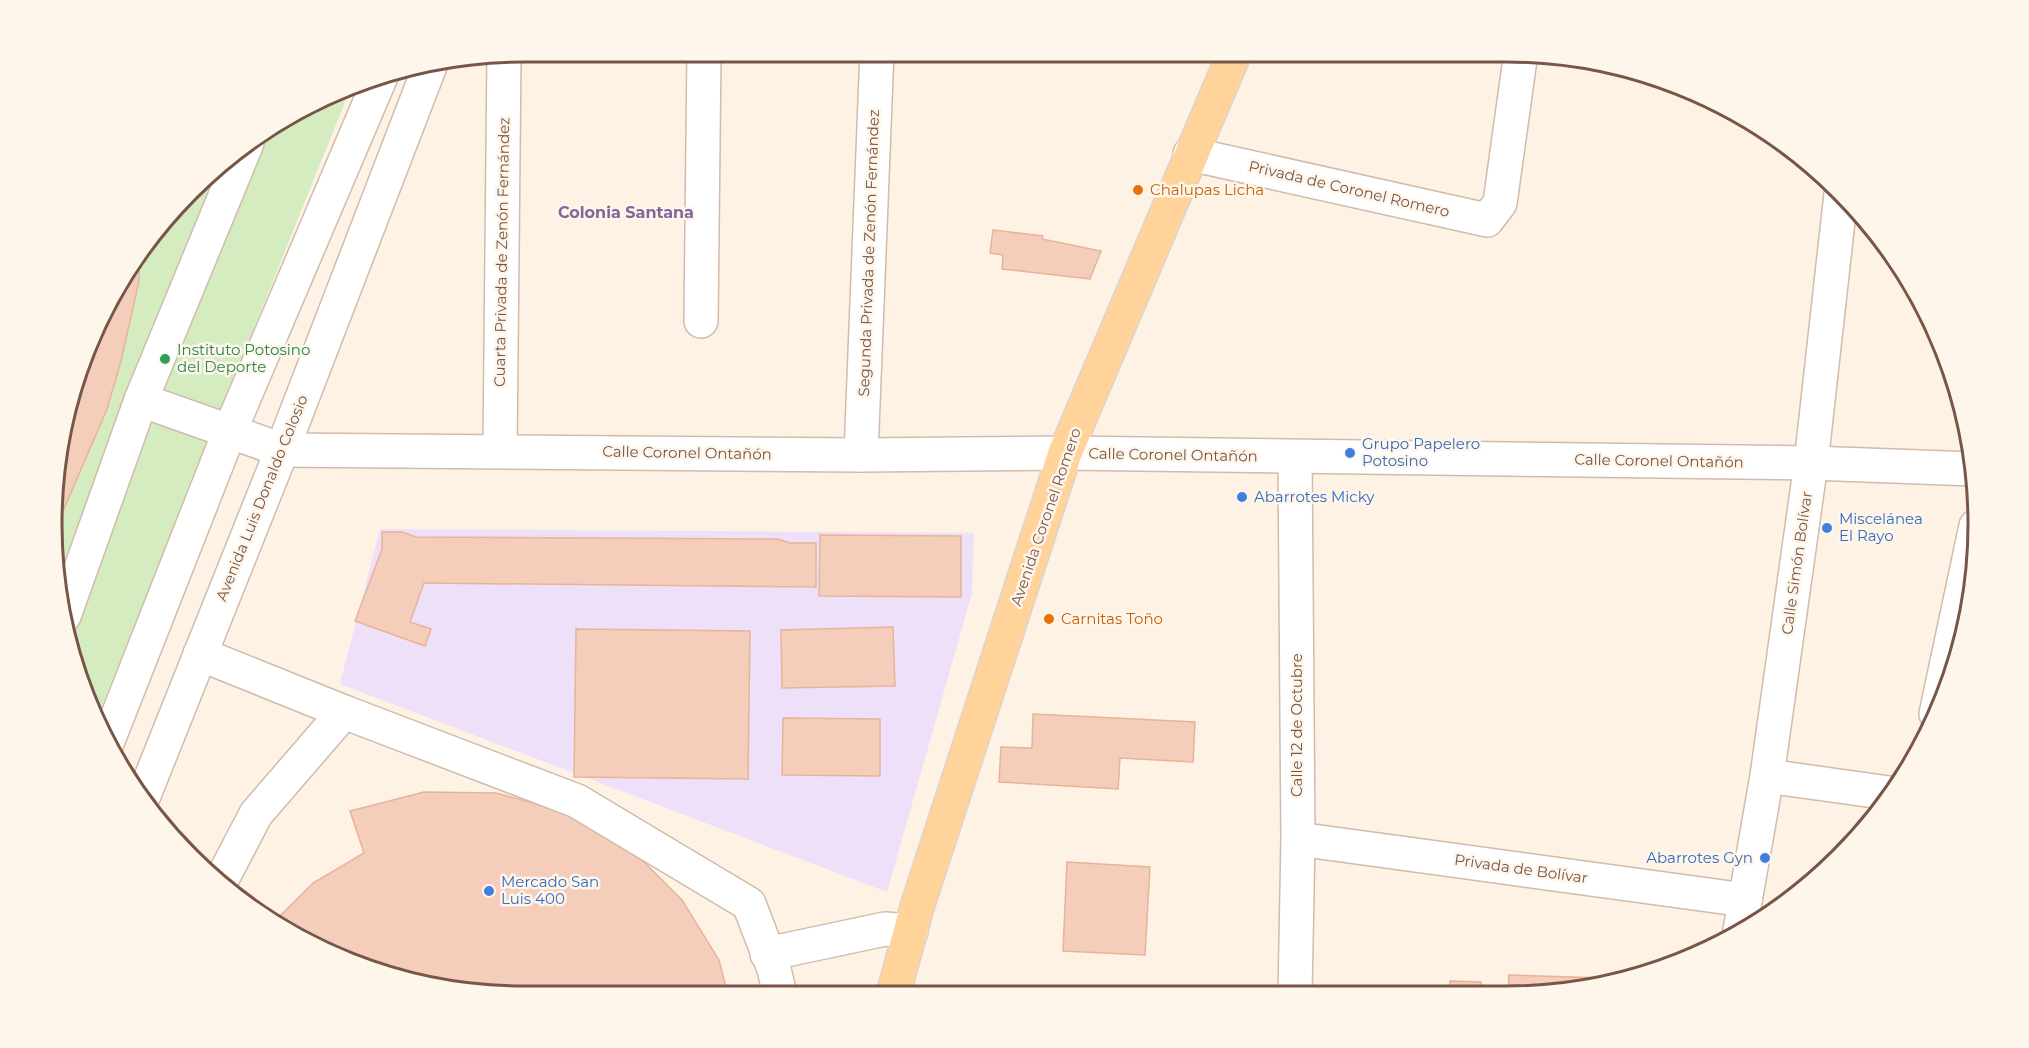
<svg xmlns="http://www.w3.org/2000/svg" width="2029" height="1048" font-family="Montserrat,sans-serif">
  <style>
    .education { fill: #efe0fa }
    .green { fill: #d5ecc1 }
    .building { fill: #f4ceba; stroke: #e7b399; stroke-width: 1.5 }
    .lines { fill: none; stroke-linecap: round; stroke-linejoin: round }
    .minor-casing { stroke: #d1bbac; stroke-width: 36 }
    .major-casing { stroke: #dcd3cf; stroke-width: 36 }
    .minor { stroke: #fff; stroke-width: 33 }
    .major { stroke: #ffd399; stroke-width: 33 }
    .food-dot { fill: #e8710a; stroke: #fff6eb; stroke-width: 2 }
    .leisure-dot { fill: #2e9e5b; stroke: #fff6eb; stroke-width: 2 }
    .shop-dot { fill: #3f7fe0; stroke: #fff6eb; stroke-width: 2 }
    .labels { text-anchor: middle; stroke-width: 5; stroke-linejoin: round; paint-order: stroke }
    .street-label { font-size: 15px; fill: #775648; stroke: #fff6eb }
    .food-label { font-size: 15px; fill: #c56008; stroke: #fff6eb; text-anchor: start }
    .leisure-label { font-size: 15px; fill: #27864d; stroke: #fff6eb; text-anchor: start }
    .shop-label { font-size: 15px; fill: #366cbe; stroke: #fff6eb; text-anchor: start }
    .neighbourhood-label { font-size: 16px; font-weight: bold; fill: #85639b; stroke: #fff6eb }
    .rim { fill: none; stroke: #775648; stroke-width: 3 }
  </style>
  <rect width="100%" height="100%" fill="#fdf2e3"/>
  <path class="education" d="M380 529 974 533 972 593 887 892 340 684Z"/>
  <path class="green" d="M351 87 96 721 55 585 60 431 115 287 168 212 236 149Z"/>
  <g class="building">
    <path d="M993 230 1043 236 1042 239 1101 251 1090 279 1002 269 1003 255 990 253Z"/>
    <path d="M139 253V281L121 361 107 409 57 525 60 431 115 287Z"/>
    <path d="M382 532H402L416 537 778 539 790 543H816V587L424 583 410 622 431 629 425 646 355 621 382 549Z"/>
    <path d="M820 535 961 536V597L819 596Z"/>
    <path d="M893 627 895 686 782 688 781 630Z"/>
    <path d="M576 629 750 631 748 779 574 777Z"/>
    <path d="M1033 714 1195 722 1193 762 1120 758 1118 789 999 782 1001 747 1032 748Z"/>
    <path d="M783 718 880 719V776L782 775Z"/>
    <path d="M424 792 496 793 567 812 630 848 682 900 719 960 728 995 493 996 402 981 315 948 276 920 313 883 364 853 350 811Z"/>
    <path d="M1067 862 1150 867 1145 955 1063 951Z"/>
    <path d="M1509 975 1604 978V983L1567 993H1508Z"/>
    <path d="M1450 981 1481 982V993H1450Z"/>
  </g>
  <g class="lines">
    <defs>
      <g id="minor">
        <path d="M247 143 141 400 282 450 861 455 1065 453 1811 463 1974 469"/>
        <path d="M1190 154 1487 220 1500 203 1521 52"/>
        <path d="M701 321 704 51"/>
        <path d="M500 450 504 54"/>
        <path d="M861 455 877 51"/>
        <path d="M64 616 141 400"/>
        <path d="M200 654 344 712"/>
        <path d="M1936 714 1976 526"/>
        <path d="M107 743 229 433 382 74"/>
        <path d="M1767 776 1889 793"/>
        <path d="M144 795 282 450 430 66"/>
        <path d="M1298 839 1745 900"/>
        <path d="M221 881 256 814 344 712 577 801 749 904 774 969 780 995"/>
        <path d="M1740 930 1767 776 1811 463 1841 194"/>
        <path d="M767 954 885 929 911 931"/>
        <path d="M1295 994 1298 839 1295 457"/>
      </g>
      <path id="major" d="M893 995 917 907 1065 453 1235 52"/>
    </defs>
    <use href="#minor" class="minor-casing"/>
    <use href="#major" class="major-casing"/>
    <use href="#minor" class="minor"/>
    <use href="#major" class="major"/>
  </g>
  <g class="food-dot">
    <circle cx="1138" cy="190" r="6"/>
    <circle cx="1049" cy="619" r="6"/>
  </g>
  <circle class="leisure-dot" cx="165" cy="359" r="6"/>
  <g class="shop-dot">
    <circle cx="1350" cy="453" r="6"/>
    <circle cx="1242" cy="497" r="6"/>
    <circle cx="1827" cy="528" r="6"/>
    <circle cx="1765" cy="858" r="6"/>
    <circle cx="489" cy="891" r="6"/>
  </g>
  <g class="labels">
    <g class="street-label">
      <text transform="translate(1349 189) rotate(13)" y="5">Privada de Coronel Romero</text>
      <text transform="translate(502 252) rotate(-89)" y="5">Cuarta Privada de Zenón Fernández</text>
      <text transform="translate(869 253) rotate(-88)" y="5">Segunda Privada de Zenón Fernández</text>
      <text transform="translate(687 453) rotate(1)" y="5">Calle Coronel Ontañón</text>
      <text transform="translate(1173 455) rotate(1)" y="5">Calle Coronel Ontañón</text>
      <text transform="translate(1659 461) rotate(1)" y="5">Calle Coronel Ontañón</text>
      <text transform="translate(262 498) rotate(-68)" y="5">Avenida Luis Donaldo Colosio</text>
      <text transform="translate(1046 517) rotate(-71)" y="5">Avenida Coronel Romero</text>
      <text transform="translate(1797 563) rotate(-82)" y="5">Calle Simón Bolívar</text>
      <text transform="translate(1297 725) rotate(-90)" y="5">Calle 12 de Octubre</text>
      <text transform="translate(1521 869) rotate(8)" y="5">Privada de Bolívar</text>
    </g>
    <g class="food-label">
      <text x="1150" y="195">Chalupas Licha</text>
      <text x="1061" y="624">Carnitas Toño</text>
    </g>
    <g class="leisure-label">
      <text x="177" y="355">Instituto Potosino<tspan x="177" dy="17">del Deporte</tspan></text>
    </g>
    <g class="shop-label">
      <text x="1362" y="449">Grupo Papelero<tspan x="1362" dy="17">Potosino</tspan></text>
      <text x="1254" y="502">Abarrotes Micky</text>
      <text x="1839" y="524">Miscelánea<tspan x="1839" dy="17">El Rayo</tspan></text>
      <text x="1753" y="863" text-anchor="end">Abarrotes Gyn</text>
      <text x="501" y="887">Mercado San<tspan x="501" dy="17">Luis 400</tspan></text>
    </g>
    <g class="neighbourhood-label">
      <text x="626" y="218">Colonia Santana</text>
    </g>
  </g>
  <path d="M0 0H2029V1048H0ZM524 62H1506A462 462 0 0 1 1968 524V524A462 462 0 0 1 1506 986H524A462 462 0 0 1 62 524V524A462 462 0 0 1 524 62Z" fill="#fff6eb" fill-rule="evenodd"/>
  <path class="rim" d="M524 62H1506A462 462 0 0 1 1968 524V524A462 462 0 0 1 1506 986H524A462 462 0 0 1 62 524V524A462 462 0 0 1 524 62Z"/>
</svg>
